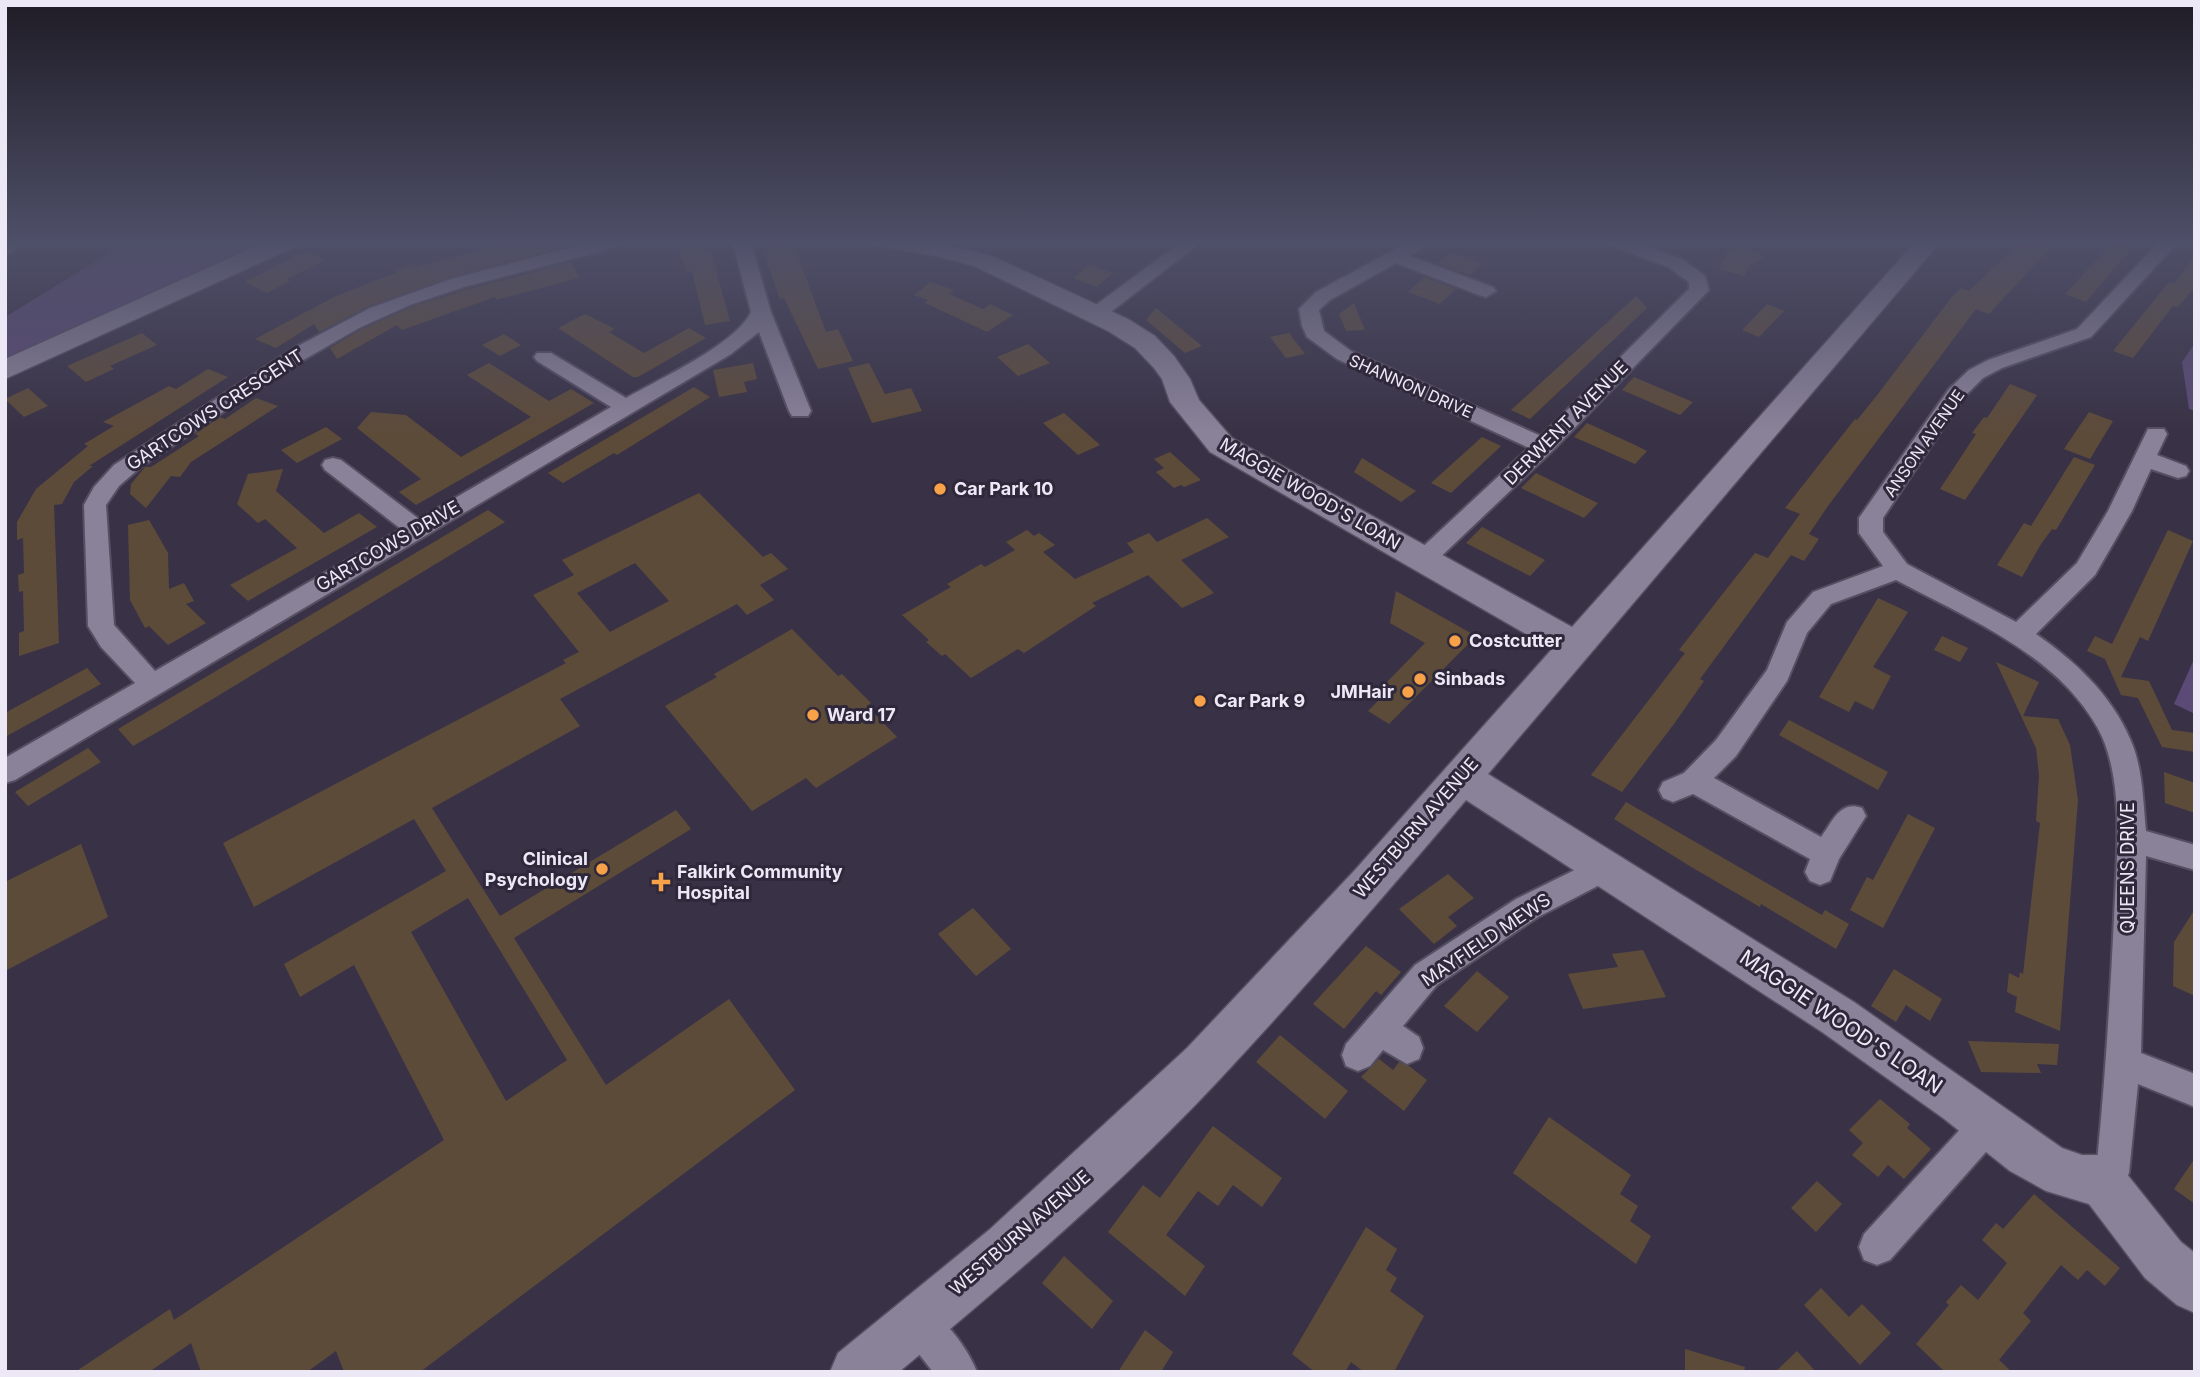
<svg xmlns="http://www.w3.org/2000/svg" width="2200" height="1377" font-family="Inter,sans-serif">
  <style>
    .green { fill: #5b4a75 }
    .building { fill: #5d4b3a; fill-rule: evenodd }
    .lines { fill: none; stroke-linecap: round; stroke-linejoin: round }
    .street-casing { stroke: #554f61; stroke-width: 4 }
    .secondary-casing { stroke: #554f61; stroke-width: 3 }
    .street { fill: #8a8299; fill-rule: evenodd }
    .secondary { fill: #8a8299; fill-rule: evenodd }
    .poi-dot { fill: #f7a148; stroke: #2f283b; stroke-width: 2.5 }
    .labels { text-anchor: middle; stroke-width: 6; stroke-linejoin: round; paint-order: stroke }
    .far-street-label { font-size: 16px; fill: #ede8f6; stroke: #2f283b }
    .street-label { font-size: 18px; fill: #ede8f6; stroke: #2f283b }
    .poi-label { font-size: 18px; font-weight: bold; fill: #ede8f6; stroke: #2f283b; text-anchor: start }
    .near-street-label { font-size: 21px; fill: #ede8f6; stroke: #2f283b }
  </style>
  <rect width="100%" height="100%" fill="#393246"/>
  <g class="green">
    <path d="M131 240H266L5 359V317Z"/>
    <path d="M2195 343V411L2189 409 2182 362Z"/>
    <path d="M2195 657V714L2174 704Z"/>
  </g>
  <g class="building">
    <path d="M518 240H560L563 247 450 277 369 306 319 332 314 324 276 348 255 339 334 297 397 272 395 270 413 264 416 267Z"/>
    <path d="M759 240H792L826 332 838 329 853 361 818 369 784 298 780 299Z"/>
    <path d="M2022 240H2058L1989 314 1976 309 1828 506 1809 534 1819 539 1804 561 1791 555 1700 679 1704 681 1674 724 1622 792 1591 775 1685 653 1679 650 1728 587 1755 553 1768 558 1800 514 1785 508 1855 419 1857 420 1878 394 1951 298 1961 288 1969 291Z"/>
    <path d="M2115 240 2135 244 2086 302 2065 294Z"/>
    <path d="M675 241 711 252 730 321 705 325 692 271 687 272Z"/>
    <path d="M1743 246 1764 257 1750 265 1744 276 1718 269 1729 250 1733 252Z"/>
    <path d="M305 251 326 260 287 279 290 281 267 293 245 282Z"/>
    <path d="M1450 252 1482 264 1470 275 1438 264Z"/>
    <path d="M2195 256V287L2178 307 2173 306 2133 358 2113 351 2169 282 2174 284Z"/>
    <path d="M571 262 579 278 496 300 495 297 402 330 397 325 337 359 330 348 360 330 411 307 465 290Z"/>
    <path d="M1089 265 1113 273 1097 287 1073 278Z"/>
    <path d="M1424 277 1456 289 1440 304 1408 292Z"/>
    <path d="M930 282 954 290 949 294 983 309 990 304 1013 315 987 332 925 303 928 300 914 295Z"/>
    <path d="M1636 296 1647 308 1530 419 1511 410Z"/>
    <path d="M1354 303 1365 330 1346 331 1339 314Z"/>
    <path d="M1767 304 1784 311 1759 337 1742 330Z"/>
    <path d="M1156 308 1202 346 1185 353 1146 320Z"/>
    <path d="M585 314 615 329 609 332 644 353 689 328 706 338 638 377H633L558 328Z"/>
    <path d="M142 333 157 345 110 366 114 369 86 382 67 366Z"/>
    <path d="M1289 333 1305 354 1286 358 1270 337Z"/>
    <path d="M504 334 521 345 500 356 482 345Z"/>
    <path d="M1028 344 1050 363 1018 376 997 357Z"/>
    <path d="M489 363 549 401 571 389 594 403 416 505 399 492 421 479 357 428 371 412 406 415 461 457 531 417 467 375Z"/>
    <path d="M753 363 757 379 744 382 747 392 719 397 713 370Z"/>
    <path d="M869 363 885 394 911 388 922 411 872 423 848 368Z"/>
    <path d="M208 369 228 377 89 466H93L74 482 62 504 54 505 59 643 19 656V633L24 631 23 591 19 592 18 575 24 573 23 538 17 540V522L36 489 88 446 84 444 114 426 103 422 169 386 176 389Z"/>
    <path d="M1634 377 1681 397 1693 402 1680 415 1622 390Z"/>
    <path d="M2010 384 2037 395 1965 500 1940 489 1976 434 1972 433 1984 417 1987 418Z"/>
    <path d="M694 387 710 397 617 455 614 453 563 483 548 473Z"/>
    <path d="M28 388 48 406 24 417 5 399Z"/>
    <path d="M256 398 278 406 191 462 180 477 171 476 146 508 130 494 131 484 145 467H151L199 436 195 434 220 417 225 419Z"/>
    <path d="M2089 412 2113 421 2090 459 2064 449Z"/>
    <path d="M1064 413 1100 445 1078 455 1043 423Z"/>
    <path d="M1587 423 1635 445 1647 451 1635 464 1574 437Z"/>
    <path d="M326 427 342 439 297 463 281 450Z"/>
    <path d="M1482 437 1501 446 1451 493 1431 483Z"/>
    <path d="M1170 452 1201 480 1184 487 1181 485 1174 488 1156 472 1164 468 1154 459Z"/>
    <path d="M2074 457 2095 465 2056 530 2052 529 2041 544 2022 577 1997 565 2024 523 2031 526Z"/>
    <path d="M1362 458 1416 491 1401 502 1354 472Z"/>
    <path d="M283 469 276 491 324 533 359 513 377 527 248 601 230 585 297 548 265 519 258 523 237 504 248 474Z"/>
    <path d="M1536 473 1583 496 1598 503 1584 518 1521 488Z"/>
    <path d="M699 493 763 557 771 553 788 569 760 585 774 600 747 615 737 604 560 699 580 726 432 808 500 916 676 810 691 829 514 938 606 1085 729 999 795 1090 420 1372H344L336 1351 307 1372H201L191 1343 149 1372H75L170 1309 174 1320 444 1140 354 965 300 997 284 964 446 871 414 819 254 907 223 843 566 663 563 660 579 652 533 595 574 575 562 560ZM635 563 669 601 610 632 577 593ZM468 898 567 1060 506 1101 411 932Z"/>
    <path d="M488 510 505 522 163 729 133 746 118 729Z"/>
    <path d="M1207 518 1229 537 1181 560 1214 593 1182 608 1148 575 1092 603 1096 606 1024 653 1018 649 971 678 945 654 942 656 926 642 929 640 902 615 951 587 947 584 981 564 985 567 1015 550 1006 542 1027 530 1034 536 1039 533 1055 545 1043 552 1075 579 1134 552 1127 543 1149 533 1157 542Z"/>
    <path d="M149 520 168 553 169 589 184 583 194 601 186 604 206 623 168 645 149 626 145 628 130 600 128 525Z"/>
    <path d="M1482 527 1509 541 1545 560 1530 576 1466 543Z"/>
    <path d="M2168 530 2193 541 2148 641 2140 637 2121 677 2149 681 2172 730 2195 733V752L2162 747 2138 698 2121 695 2105 659 2087 651 2095 636 2112 644Z"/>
    <path d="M1396 591 1476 636 1389 724 1368 711 1392 687 1386 683 1425 643 1390 623Z"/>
    <path d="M1878 598 1908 612 1873 667 1891 676 1873 710 1855 701 1849 712 1819 697Z"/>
    <path d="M792 629 838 676 842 674 871 703 867 706 897 737 816 788 806 778 752 811 665 706 717 677 714 674Z"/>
    <path d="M1942 636 1968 648 1960 662 1934 650Z"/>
    <path d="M1996 662 2039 682 2023 716 2058 719 2070 745 2078 800 2060 1031 2015 1012 2017 997 2007 992 2009 973 2019 978 2020 972 2023 974 2040 823 2036 821 2039 775 2036 748Z"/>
    <path d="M87 668 101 684 5 737V713Z"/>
    <path d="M1789 720 1888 772 1878 790 1779 735Z"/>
    <path d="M88 748 101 762 28 806 15 792Z"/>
    <path d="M2164 772 2195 783V813L2165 803Z"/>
    <path d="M1626 802 1822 915 1825 910 1849 924 1836 949 1761 904 1760 907 1693 868 1614 819Z"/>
    <path d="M1908 814 1935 828 1883 928 1850 910 1867 877 1873 880Z"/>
    <path d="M81 844 108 917 5 971V882Z"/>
    <path d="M1448 874 1474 898 1448 917 1457 926 1434 944 1399 909Z"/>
    <path d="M973 908 1011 949 976 976 938 934Z"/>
    <path d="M2195 909V996L2173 986 2174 942Z"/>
    <path d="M1366 946 1401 972 1381 995 1376 991 1344 1029 1313 1004Z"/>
    <path d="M1643 950 1666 997 1583 1009 1568 974 1618 967 1612 954Z"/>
    <path d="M1894 969 1942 999 1930 1021 1906 1005 1896 1022 1871 1006Z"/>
    <path d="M1477 971 1509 997 1477 1032 1444 1006Z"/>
    <path d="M1280 1035 1348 1091 1325 1119 1256 1062Z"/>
    <path d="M1968 1041 2059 1044 2057 1065 2037 1064 2041 1073 1981 1072Z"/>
    <path d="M1379 1059 1393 1070 1399 1062 1409 1066 1427 1080 1404 1111 1361 1077Z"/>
    <path d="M1880 1099 1910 1124 1907 1128 1931 1149 1904 1179 1888 1165 1878 1177 1852 1155 1863 1143 1849 1130Z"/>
    <path d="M1549 1117 1631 1175 1620 1194 1638 1206 1630 1221 1651 1236 1636 1264 1513 1173Z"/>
    <path d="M1213 1126 1282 1178 1262 1207 1233 1185 1218 1206 1198 1191 1166 1235 1205 1266 1185 1296 1108 1232 1143 1185 1160 1198Z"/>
    <path d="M2195 1158V1204L2174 1189Z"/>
    <path d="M1817 1181 1842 1204 1816 1232 1791 1208Z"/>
    <path d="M2034 1194 2120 1268 2105 1286 2087 1270 2078 1280 2061 1265 2023 1313 2031 1321 1999 1360 2012 1372H1945L1916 1344 1949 1305 1946 1302 1961 1285 1978 1300 2007 1263 1982 1240 1996 1223 2003 1229Z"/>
    <path d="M1366 1227 1397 1249 1386 1270 1397 1278 1390 1291 1424 1316 1394 1372H1364L1351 1362 1345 1372H1315L1292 1354Z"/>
    <path d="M1064 1256 1113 1301 1092 1329 1042 1283Z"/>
    <path d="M1821 1288 1849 1317 1862 1304 1891 1333 1860 1365 1804 1305Z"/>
    <path d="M1145 1330 1173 1352 1161 1372H1118Z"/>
    <path d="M1685 1349 1745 1367 1744 1372H1685Z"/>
    <path d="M1797 1351 1816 1372H1775Z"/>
  </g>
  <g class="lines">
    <defs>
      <g id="street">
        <path d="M5 240H22L11 253 5 254Z"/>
        <path d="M599 240H623L620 244 602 251 464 287 410 305 359 328 286 370 142 466 119 486 106 505 114 625 155 671 401 529 325 470 322 465 325 460 333 458 341 460 419 519 611 407 537 361 534 357 537 353H551L626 398C659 379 736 344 751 312L732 240H750L771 312 811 411 808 416H792L789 411 759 332 731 354 15 780 5 783V758L135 683 101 647 88 626 84 505 94 487 114 465 296 347 370 308 451 279Z"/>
        <path d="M1184 240H1204L1103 318H1089L1086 314 1089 310Z"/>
        <path d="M1412 240H1434L1410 256 1493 287 1496 291 1486 297 1479 295 1396 263 1330 300 1319 310 1324 331 1351 351 1541 436 1689 289V282L1668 267 1606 244 1603 240H1628L1682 259 1705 276 1709 290 1552 451 1431 566 1423 568 1415 566 1411 560 1415 554 1529 448 1337 359 1307 337 1302 326 1299 309 1316 292Z"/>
        <path d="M2161 240H2180L2091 337 2002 368 1983 378 1963 398 1883 518V532L1907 564 2016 622 2077 563 2108 511 2148 429H2164L2167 434 2157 455 2186 466 2189 471 2186 476 2178 478 2151 469 2132 511 2095 575 2036 634C2075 661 2112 695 2131 741 2143 769 2143 801 2146 831L2195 845V870L2146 856 2141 1053 2195 1074V1107L2138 1084 2129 1173 2123 1185 2101 1198 2089 1192 2083 1180 2089 1168 2097 1162C2105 1081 2110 1000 2114 918 2116 864 2124 796 2105 744 2098 724 2081 702 2067 687 2020 639 1954 611 1896 580L1831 604 1807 633 1787 681 1736 756 1714 778 1821 837C1833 821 1840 800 1862 808L1866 816 1839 859 1830 881 1820 885 1810 881 1805 872 1810 859 1693 794 1673 802 1663 798 1659 790 1663 782 1684 773 1716 740 1767 670 1787 622 1813 592 1883 566 1859 533V518L1949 389 1969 370 1988 360 2077 329Z"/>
        <path d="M1605 855 1615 859 1620 868 1615 877 1538 917 1437 985 1403 1026 1419 1037 1423 1048 1419 1059 1407 1064 1383 1050 1370 1066 1358 1071 1346 1066 1342 1055 1346 1044 1415 965 1516 899Z"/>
        <path d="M1989 1106 2001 1111 2006 1123 2001 1135 1890 1260 1877 1265 1864 1260 1859 1247 1864 1234 1977 1111Z"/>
        <path d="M917 1303C942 1313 967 1347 977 1372H933L904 1335 898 1322 904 1309Z"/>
      </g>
      <g id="secondary">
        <path d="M270 240H303L299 245 5 379V359Z"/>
        <path d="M870 240H927L992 256 1128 319 1155 336 1174 356 1190 379 1199 400 1232 438 1572 627 1917 240H1942L1488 774 1854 1002 2062 1148 2082 1155H2101L2118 1163 2181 1242 2195 1253V1313L2177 1305 2145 1278 2089 1204 2046 1191 2010 1171 1943 1118 1822 1032 1466 800C1386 894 1305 988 1220 1079 1121 1185 1010 1279 899 1372H830L838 1353 989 1230 1187 1048 1354 871 1552 649 1210 452 1170 402 1162 379 1154 368 1135 348 1108 331 974 266 941 257 874 245Z"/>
      </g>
    </defs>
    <use href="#street" class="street-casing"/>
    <use href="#secondary" class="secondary-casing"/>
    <use href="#street" class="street"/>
    <use href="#secondary" class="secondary"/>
  </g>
  <linearGradient id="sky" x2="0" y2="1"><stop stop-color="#1f1c26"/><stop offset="0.56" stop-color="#4e4f68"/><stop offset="1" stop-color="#4e4f68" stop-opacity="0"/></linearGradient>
  <rect width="2200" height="432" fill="url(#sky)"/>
  <g class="poi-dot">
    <circle cx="940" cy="489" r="7"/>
    <circle cx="1455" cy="641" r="7"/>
    <circle cx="1420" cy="679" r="7"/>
    <circle cx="1408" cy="692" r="7"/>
    <circle cx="1200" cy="701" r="7"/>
    <circle cx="813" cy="715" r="7"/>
    <circle cx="602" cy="869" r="7"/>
    <path d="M657.5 871.5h7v7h7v7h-7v7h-7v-7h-7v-7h7z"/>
  </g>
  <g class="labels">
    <g class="far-street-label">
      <text transform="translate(1411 386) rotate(24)" y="6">SHANNON DRIVE</text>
      <text transform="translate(1924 443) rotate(-55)" y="6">ANSON AVENUE</text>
    </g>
    <g class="street-label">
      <text transform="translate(215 410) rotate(-33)" y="6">GARTCOWS CRESCENT</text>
      <text transform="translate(1566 423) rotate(-45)" y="6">DERWENT AVENUE</text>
      <text transform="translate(1310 494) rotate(30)" y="6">MAGGIE WOOD'S LOAN</text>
      <text transform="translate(388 546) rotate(-30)" y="6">GARTCOWS DRIVE</text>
      <text transform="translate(1416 828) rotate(-49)" y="6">WESTBURN AVENUE</text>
      <text transform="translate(2128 868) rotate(-90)" y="6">QUEENS DRIVE</text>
      <text transform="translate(1486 940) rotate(-34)" y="6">MAYFIELD MEWS</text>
      <text transform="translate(1020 1233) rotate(-41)" y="6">WESTBURN AVENUE</text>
    </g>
    <g class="poi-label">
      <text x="954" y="495">Car Park 10</text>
      <text x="1469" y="647">Costcutter</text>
      <text x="1434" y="685">Sinbads</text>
      <text x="1394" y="698" text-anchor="end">JMHair</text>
      <text x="1214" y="707">Car Park 9</text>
      <text x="827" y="721">Ward 17</text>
      <text x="588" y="865" text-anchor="end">Clinical<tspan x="588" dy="21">Psychology</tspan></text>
      <text x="677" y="878">Falkirk Community<tspan x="677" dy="21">Hospital</tspan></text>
    </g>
    <g class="near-street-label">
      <text transform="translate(1841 1022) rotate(34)" y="7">MAGGIE WOOD'S LOAN</text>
    </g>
  </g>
  <rect width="2200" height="1377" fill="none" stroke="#ede8f6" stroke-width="14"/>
</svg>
